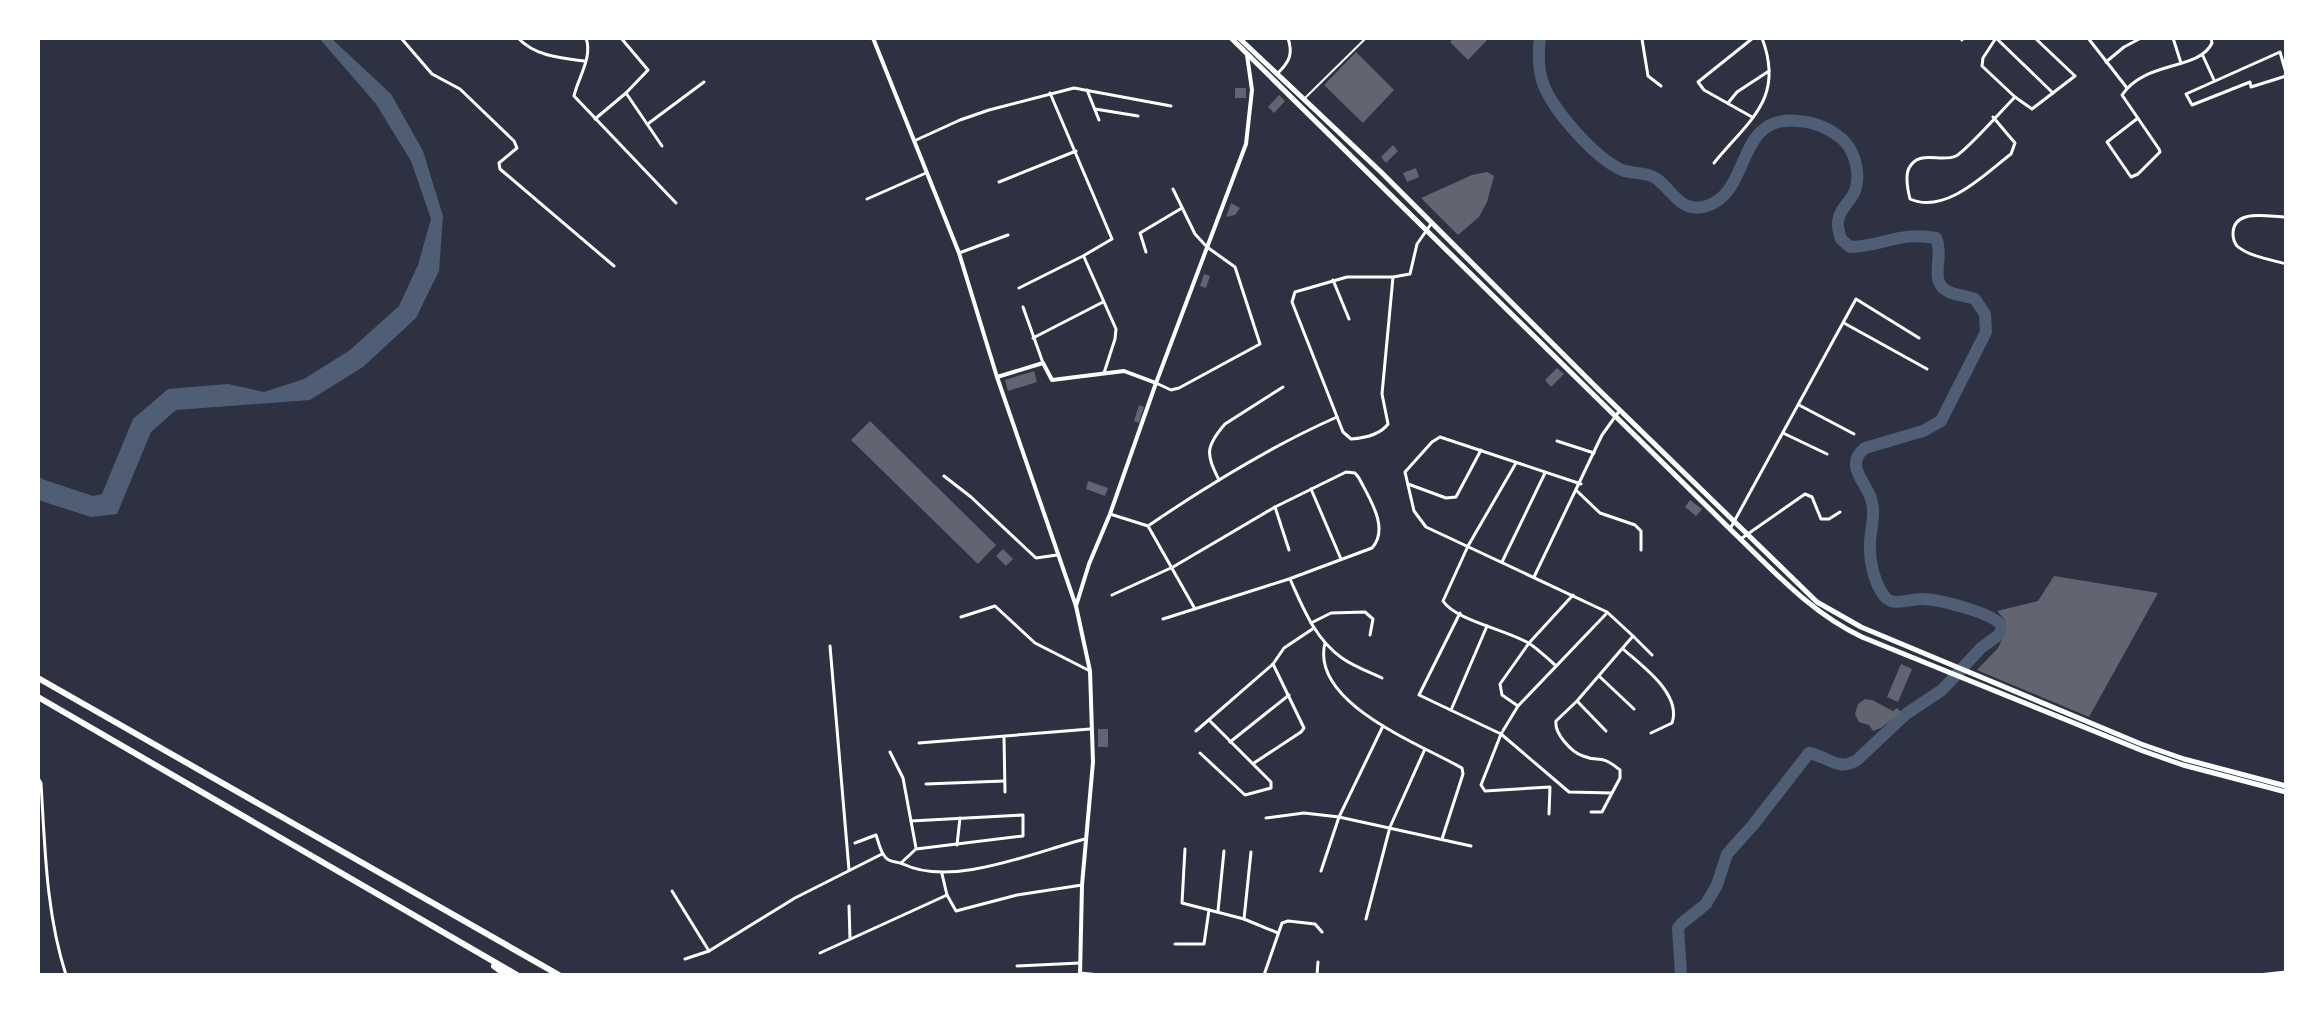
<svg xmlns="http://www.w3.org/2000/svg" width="2324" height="1013" font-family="'Fira Sans',sans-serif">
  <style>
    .water { fill: #4f5d75 }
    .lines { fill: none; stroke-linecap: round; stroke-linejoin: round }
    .river { stroke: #4f5d75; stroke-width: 12 }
    .building { fill: #626471 }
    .service { stroke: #fff; stroke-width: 2 }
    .minor { stroke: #fff; stroke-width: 3 }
    .tertiary { stroke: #fff; stroke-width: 4 }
    .secondary { stroke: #fff; stroke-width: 4 }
    .trunk { stroke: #fff; stroke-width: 5 }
    .motorway { stroke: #fff; stroke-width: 6 }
  </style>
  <rect width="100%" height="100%" fill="#2d3142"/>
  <path class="water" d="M319 38H331L391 94 423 151 443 216 439 271 416 318 363 367 310 400 176 410 151 432 117 514 91 517 38 500V475L42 479 93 496 102 494 133 419 168 389 228 384 264 392 304 379 350 350 399 306 418 265 431 219 411 161 376 104Z"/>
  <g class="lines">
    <path class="river" d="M1540 38C1538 53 1538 66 1542 80 1550 108 1595 158 1622 170 1633 174 1648 172 1657 179 1674 192 1681 214 1707 206 1752 192 1735 114 1798 121 1814 122 1829 128 1842 139 1856 151 1862 178 1853 195 1848 203 1839 211 1838 221 1837 227 1839 233 1841 239L1850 247C1885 246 1899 231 1936 238 1945 257 1927 282 1949 292 1956 295 1967 296 1975 299L1985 314 1986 332 1941 421 1923 431 1865 448C1845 464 1863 479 1870 496 1877 512 1870 529 1870 545 1869 560 1874 580 1882 593 1884 596 1887 600 1891 601 1900 604 1912 599 1921 599 1939 599 1993 613 2002 626L2000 634 1981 648 1942 690 1906 714 1857 760C1838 772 1827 756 1809 753L1753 825 1727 854 1717 885 1706 904 1681 924 1678 928 1681 975"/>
  </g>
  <g class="building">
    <path d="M1454 38H1489L1468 60 1450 42Z"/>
    <path d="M1356 52 1394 90 1363 123 1324 85Z"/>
    <rect x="1235" y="88" width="11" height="10"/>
    <path d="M1279 95 1285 101 1274 113 1268 107Z"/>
    <path d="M1393 145 1398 151 1386 163 1381 157Z"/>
    <path d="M1416 168 1419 177 1407 182 1403 173Z"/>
    <path d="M1487 172 1494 176 1487 202 1479 217 1458 235 1421 198 1472 175Z"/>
    <path d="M1231 203 1240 208 1235 215 1226 217Z"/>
    <path d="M1204 274 1210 276 1206 288 1200 286Z"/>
    <path d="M1557 368 1564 374 1551 387 1545 380Z"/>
    <path d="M1034 371 1037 382 1008 391 1005 380Z"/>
    <path d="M1139 405 1144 407 1139 423 1134 421Z"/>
    <path d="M870 421 996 545 978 564 851 440Z"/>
    <path d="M1088 481 1108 488 1105 496 1086 489Z"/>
    <path d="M1690 500 1702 509 1696 516 1685 507Z"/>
    <path d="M1003 549 1013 559 1006 566 996 556Z"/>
    <path d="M2054 576 2158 593 2089 717 1977 670 1998 648 2007 629 2005 620 1997 611 2038 601Z"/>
    <path d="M1901 664 1912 669 1898 702 1887 697Z"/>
    <path d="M1865 699 1872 700 1893 711 1897 708 1901 712 1881 728 1873 731 1869 725 1859 722 1855 714 1858 704Z"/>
    <rect x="1098" y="729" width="10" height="18"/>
  </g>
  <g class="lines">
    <path class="service" d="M1304 99 1366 38"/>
    <g class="minor">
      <path d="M401 38 432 74 460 89 514 141 517 148 499 163 500 169 614 266"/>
      <path d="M518 38C535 56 560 58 584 61"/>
      <path d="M586 38C593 57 578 78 574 96L676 203"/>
      <path d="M621 38 648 70 626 93"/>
      <path d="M1634 38H1647"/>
      <path d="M1961 38 1962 40"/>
      <path d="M1996 38 1983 58 1982 66 2015 97 2032 109 2075 76 2035 38"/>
      <path d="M1996 38 2053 93"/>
      <path d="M2088 38 2127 88"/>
      <path d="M2173 38 2181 63"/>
      <path d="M1642 39 1648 76 1661 86"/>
      <path d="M2203 56 2214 80"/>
      <path d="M2106 62 2124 47 2141 38"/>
      <path d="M1278 73C1290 61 1293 54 1288 38"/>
      <path d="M2286 73 2280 52 2186 94 2192 105 2250 82 2251 87 2286 76"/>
      <path d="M1087 90 1099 120"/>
      <path d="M1728 103 1737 92 1769 71"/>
      <path d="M1095 109 1138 116"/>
      <path d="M1752 117 1704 90 1698 82 1753 38"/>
      <path d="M1993 117 2015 143 2011 154C1986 173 1946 215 1910 199 1908 191 1905 176 1909 168 1919 149 1941 163 1956 156 1968 149 2002 110 2015 97"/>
      <path d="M2138 118 2107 142 2131 177 2138 174 2160 152 2159 149 2122 95C2145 60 2199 71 2212 43L2211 38"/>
      <path d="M595 119 626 93 662 146"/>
      <path d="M649 123 704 82"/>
      <path d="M914 141 960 120 989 110 1074 88 1171 106"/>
      <path d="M1714 163C1749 120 1785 99 1762 38"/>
      <path d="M999 182 1076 151"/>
      <path d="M867 199 926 173"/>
      <path d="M2286 217C2268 217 2233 208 2233 234 2233 239 2234 242 2237 246 2248 256 2272 260 2286 264"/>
      <path d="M1146 252 1140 233 1182 208"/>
      <path d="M959 253 1008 235"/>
      <path d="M1084 257 1116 329 1115 339 1104 373"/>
      <path d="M1393 277 1382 394 1388 424C1380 435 1364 438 1351 439L1343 432 1292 302 1295 292 1347 277H1393L1410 274 1417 244 1431 224"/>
      <path d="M1333 280 1349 319"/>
      <path d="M1019 288 1083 256 1112 239 1050 93"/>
      <path d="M1023 307 1043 363"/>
      <path d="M1844 323 1927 369"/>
      <path d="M1033 338 1103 302"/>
      <path d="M1156 383 1171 390 1179 388 1260 344 1235 267 1207 247 1195 234 1173 189"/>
      <path d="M1799 405 1854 434"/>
      <path d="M1783 433 1827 454"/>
      <path d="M1557 441 1594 453"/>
      <path d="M1516 463 1468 546 1443 601C1456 621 1509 630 1530 644 1539 650 1547 658 1555 665"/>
      <path d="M944 476 971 497 1036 558 1057 555"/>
      <path d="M1219 480C1206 454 1205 447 1225 424L1283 387"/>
      <path d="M1408 484 1446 498 1456 497 1481 450"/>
      <path d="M1311 489 1341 559"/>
      <path d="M1577 491 1600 513 1635 525 1641 531V550"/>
      <path d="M1275 507 1289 550"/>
      <path d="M1110 514 1148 526 1195 609"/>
      <path d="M1148 526C1208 485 1271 446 1337 417"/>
      <path d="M1730 529 1856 299 1919 338"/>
      <path d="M1742 538 1805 494 1812 497 1821 519H1829L1840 512"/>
      <path d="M1502 562 1545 473"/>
      <path d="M1534 577 1602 435 1620 410"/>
      <path d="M1290 579C1303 608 1315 639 1342 658 1353 666 1369 672 1382 678"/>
      <path d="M1112 595 1173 567 1275 507 1346 472 1355 473 1359 478C1369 498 1390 528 1372 548L1289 579 1163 619"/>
      <path d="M1460 613 1419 695 1501 734 1569 792 1612 793 1620 778V770C1599 753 1600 763 1583 756 1571 752 1554 733 1556 721L1577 701 1633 636 1607 612 1426 527 1414 511 1405 472 1432 442 1440 437 1581 484"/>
      <path d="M961 617 995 606 1035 643 1090 671"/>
      <path d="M1311 623 1331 613 1365 612 1373 619 1370 635"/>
      <path d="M1633 636 1652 655"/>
      <path d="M1325 643C1310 703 1420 744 1462 768L1463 774 1442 839"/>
      <path d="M830 646 849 870"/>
      <path d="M1623 649C1642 666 1682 694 1672 723L1651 733"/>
      <path d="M1599 676 1634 709"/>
      <path d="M1578 702 1606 731"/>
      <path d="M1518 706 1502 695 1500 684 1529 643 1573 595"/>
      <path d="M1451 710 1487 626"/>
      <path d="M1196 731 1273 664"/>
      <path d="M1004 737 1005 792"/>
      <path d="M1230 742 1289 695"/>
      <path d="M919 743 1090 729"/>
      <path d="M890 752 903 778 916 848"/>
      <path d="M1200 753 1245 795 1271 788V782L1209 720"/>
      <path d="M1254 763 1301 732 1304 728 1273 664 1284 648 1314 628"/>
      <path d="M38 778 41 783C45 848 46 913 66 975"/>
      <path d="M926 784 1004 781"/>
      <path d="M1591 812H1602L1612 793"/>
      <path d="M1549 814 1550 787 1485 791 1481 785 1501 734 1518 706 1606 614"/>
      <path d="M1266 818 1304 813 1339 817 1471 846"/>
      <path d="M855 843 876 835C879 843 880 852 886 858 891 863 896 861 903 864 952 888 1034 852 1085 839"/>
      <path d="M957 845 960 818"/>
      <path d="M1185 849 1182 903 1244 919 1278 933"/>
      <path d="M901 863 916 849 1023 836V815L911 821"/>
      <path d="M1321 871 1339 817 1383 726"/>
      <path d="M942 874 947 895 956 911 1017 895 1082 885"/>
      <path d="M672 891 709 951"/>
      <path d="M849 906 850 938"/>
      <path d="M1218 911 1224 851"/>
      <path d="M1244 919 1251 852"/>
      <path d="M1366 919 1390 827 1425 749"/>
      <path d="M1175 944H1204L1209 910"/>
      <path d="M820 953 947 895"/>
      <path d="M685 959 709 951 795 898 882 854"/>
      <path d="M1017 966 1080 963"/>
      <path d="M1080 973 1100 975"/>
      <path d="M1264 975 1282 923 1288 921 1315 924 1322 932"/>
      <path d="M1317 975 1318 962"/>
      <path d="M2258 975 2286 972"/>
    </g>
    <path class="tertiary" d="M873 38 959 253 997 377"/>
    <g class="secondary">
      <path d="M1076 606 997 377 1043 363 1052 380 1124 371 1156 383"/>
      <path d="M1080 975 1082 885 1093 762 1090 671 1076 606 1089 564 1110 514 1156 383 1246 144 1252 90 1247 55"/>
    </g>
    <g class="trunk">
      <path d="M1231 38 1730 529C1772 569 1809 612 1862 637L2143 751 2183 765 2286 792"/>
      <path d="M1239 38 1381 172 1598 389 1817 602 1861 627 2141 744 2184 759 2286 786"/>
    </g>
    <g class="motorway">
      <path d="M38 678 559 975"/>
      <path d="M38 697 517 975"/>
      <path d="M494 966 506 975"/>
    </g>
  </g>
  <rect width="2324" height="1013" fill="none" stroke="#ffffff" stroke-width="80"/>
</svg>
